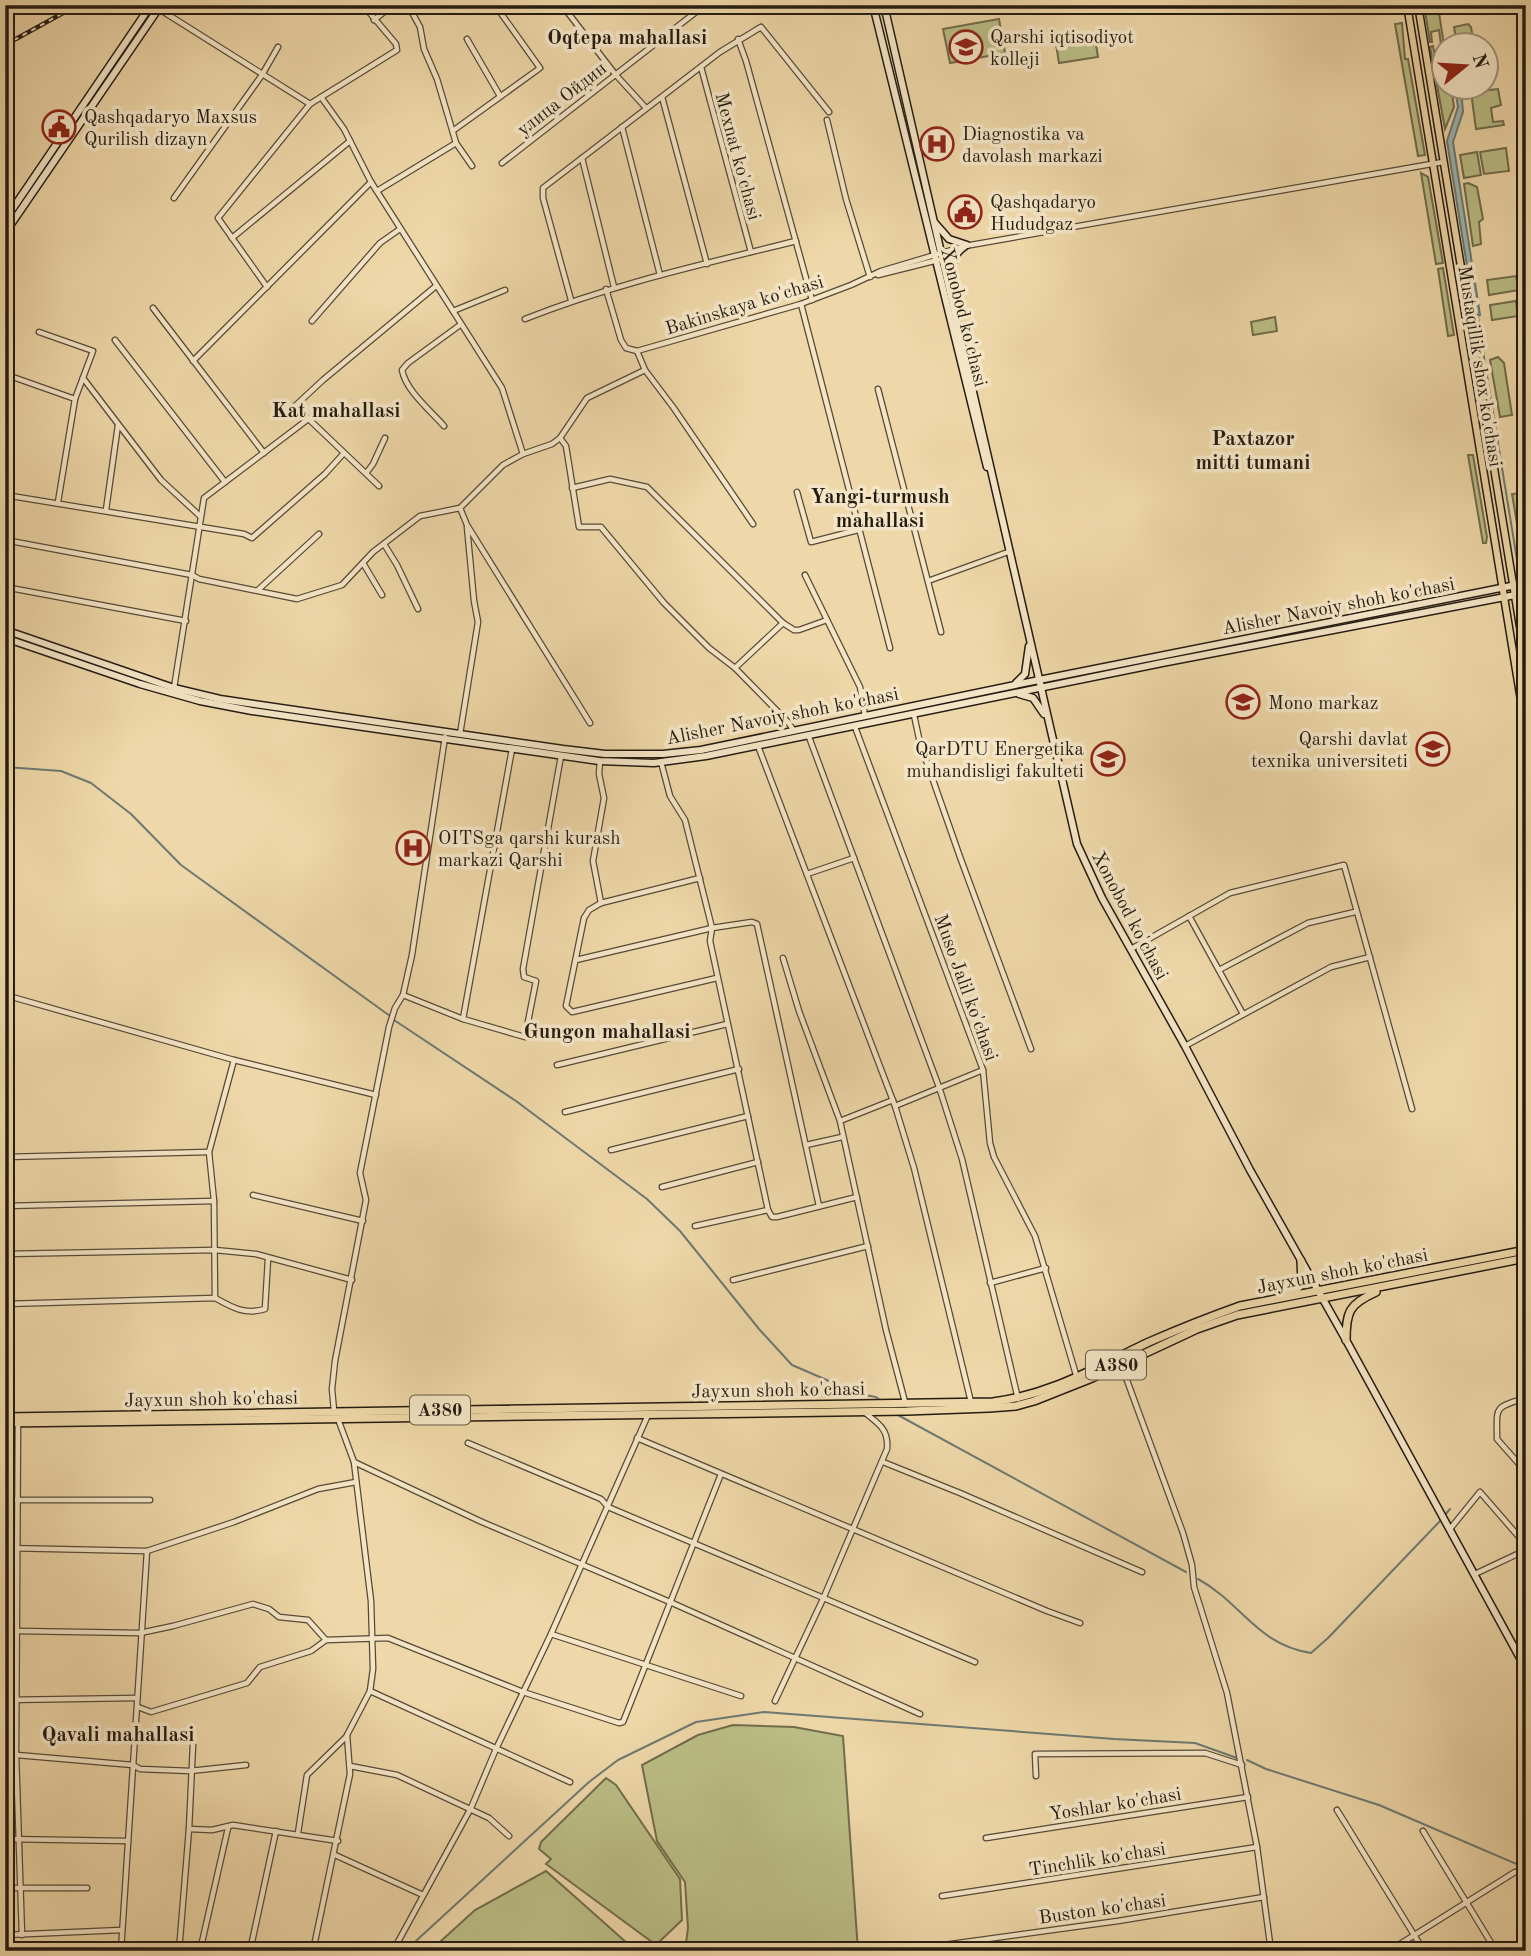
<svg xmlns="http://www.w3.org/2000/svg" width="1531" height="1956" font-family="'Old Standard TT',serif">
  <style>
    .green { fill: #bbbe86; stroke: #706c4c; stroke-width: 2 }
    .water { fill: #9db7b2; stroke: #6d7972; stroke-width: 2 }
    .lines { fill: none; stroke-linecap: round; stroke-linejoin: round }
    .stream { stroke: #6d7972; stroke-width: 2 }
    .street-casing { stroke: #564a37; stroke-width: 7 }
    .secondary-casing { stroke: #241b11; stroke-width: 9 }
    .primary-casing { stroke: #241b11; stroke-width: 9 }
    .highway-casing { stroke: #241b11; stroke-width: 10 }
    .street { stroke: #f4e5c6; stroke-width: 4.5 }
    .secondary { stroke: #f4e5c6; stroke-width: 6 }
    .primary { stroke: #eed7a8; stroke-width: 6 }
    .highway { stroke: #eed7a8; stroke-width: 7 }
    .rail-casing { stroke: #241b11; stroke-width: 4.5 }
    .rail { stroke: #f4e5c6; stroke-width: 2; stroke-dasharray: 5; stroke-linecap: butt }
    .labels { text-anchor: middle; stroke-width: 7; stroke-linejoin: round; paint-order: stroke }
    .shield { fill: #f4e5c6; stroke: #625847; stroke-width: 2 }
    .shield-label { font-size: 18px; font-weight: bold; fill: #241b11 }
    .poi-label { font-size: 19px; fill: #241b11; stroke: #f4e5c6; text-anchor: start }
    .street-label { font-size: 19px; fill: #241b11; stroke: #f4e5c6 }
    .neighbourhood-label { font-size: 21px; font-weight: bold; fill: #241b11; stroke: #f4e5c6 }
  </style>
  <rect width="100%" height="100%" fill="#eed7a8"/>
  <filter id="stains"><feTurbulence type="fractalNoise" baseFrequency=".00286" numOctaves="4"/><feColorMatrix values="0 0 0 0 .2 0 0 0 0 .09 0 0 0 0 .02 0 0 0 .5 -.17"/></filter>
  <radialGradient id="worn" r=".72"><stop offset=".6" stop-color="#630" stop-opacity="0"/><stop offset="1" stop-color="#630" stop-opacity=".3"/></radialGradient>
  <g class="green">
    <path d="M1436 10 1439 13 1444 45 1443 60 1439 30 1431 32 1432 42H1430L1425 11Z"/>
    <path d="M999 19 1005 53 950 63 943 29Z"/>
    <path d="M1402 23 1405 59H1408L1425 155 1418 156 1395 24Z"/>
    <path d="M1468 24 1471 27 1474 45H1457L1454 27Z"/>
    <path d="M1095 38 1098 57 1059 63 1056 44Z"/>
    <path d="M1433 46 1438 72 1443 71 1444 88H1451L1454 107 1445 129 1430 47Z"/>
    <path d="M1498 89 1501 105 1491 108 1493 122 1503 121 1504 125 1476 129 1471 92Z"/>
    <path d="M1506 148 1509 171 1484 174 1480 152Z"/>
    <path d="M1477 152 1481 175 1464 178 1460 155Z"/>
    <path d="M1421 173 1428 177 1443 263 1436 264Z"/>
    <path d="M1468 183 1477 187 1483 219 1479 222 1481 244 1473 246 1464 184Z"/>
    <path d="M1443 268 1454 335 1448 336 1438 269Z"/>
    <path d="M1516 276 1519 290 1489 295 1487 280Z"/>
    <path d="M1516 301 1518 316 1492 320 1490 305Z"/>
    <path d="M1275 317 1277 331 1253 335 1251 322Z"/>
    <path d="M1498 357 1504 363 1512 415 1500 417 1490 360Z"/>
    <path d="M1468 455H1473L1487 537 1486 543H1483Z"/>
    <path d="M1520 493 1526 527 1525 571 1512 494Z"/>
    <path d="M733 1725 794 1727 843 1736 858 1951H685L688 1928 685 1882 657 1841 642 1765 698 1735Z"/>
    <path d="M606 1778 616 1785 680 1879 682 1920 656 1945 546 1864 551 1859 539 1849 541 1842Z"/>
    <path d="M546 1871 636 1951H430L475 1910Z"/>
  </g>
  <path class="water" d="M1455 88H1461L1463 112 1453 142 1480 315 1475 316 1447 141 1458 107Z"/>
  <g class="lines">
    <g class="stream">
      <path d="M1478 315 1479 325"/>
      <path d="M1480 333 1519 572"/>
      <path d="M1524 601 1526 614"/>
      <path d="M5 767 61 771 91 783 131 814 181 865 390 1016"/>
      <path d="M394 1020 516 1101 647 1199 680 1231 759 1329 792 1365 859 1394 876 1397 881 1401"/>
      <path d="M896 1414 1186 1572"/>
      <path d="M1445 1515 1450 1509"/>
      <path d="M1198 1579C1242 1603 1257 1645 1311 1653L1328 1638 1441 1520"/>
      <path d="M1247 1760 1266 1769 1379 1805 1526 1868"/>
      <path d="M405 1951 589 1782 618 1760 696 1722 764 1712 1114 1739 1195 1743 1237 1758"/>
    </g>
    <defs>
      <g id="street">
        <path d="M408 5 420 27 424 49 437 79 456 143 472 166"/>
        <path d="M562 5 615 74 646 108"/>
        <path d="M644 5 645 6"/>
        <path d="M159 9 310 104"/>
        <path d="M374 20 393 5"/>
        <path d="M467 39 500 96"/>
        <path d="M738 39 746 61 812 300"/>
        <path d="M701 67 751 252"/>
        <path d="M321 97 344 129 371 182 502 388 523 454"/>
        <path d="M662 97 707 264"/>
        <path d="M827 120 846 199 870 277"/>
        <path d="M622 127 660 275"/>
        <path d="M454 130 540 68 495 5"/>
        <path d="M582 158 614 287"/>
        <path d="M502 163 705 5"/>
        <path d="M377 191 456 143"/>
        <path d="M174 198 262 75 278 47"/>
        <path d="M232 238 350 141"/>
        <path d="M878 275 938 260"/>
        <path d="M267 287 218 218 310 104 397 50 396 44 363 5"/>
        <path d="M606 289 621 340 626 348 637 351"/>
        <path d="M571 300 543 198V188L720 52 761 27 829 112"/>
        <path d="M801 304 890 648"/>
        <path d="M153 308 264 453"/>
        <path d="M453 311 505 290"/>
        <path d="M525 319C613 284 704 264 796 241"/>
        <path d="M312 321 380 243 400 229"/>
        <path d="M39 332 93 351 75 399 58 502"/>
        <path d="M115 340 225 482"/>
        <path d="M193 361 371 182"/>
        <path d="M10 376 75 399"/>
        <path d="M83 378 161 480 200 516"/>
        <path d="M878 389 941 632"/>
        <path d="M444 426C430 410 406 391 402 370L408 363 460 325"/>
        <path d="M560 438 566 446 579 527H601L664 603 709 648 735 668 788 722 794 731"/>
        <path d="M367 472 373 464 385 438"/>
        <path d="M379 486 295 406 323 380 436 286"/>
        <path d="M572 488 610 479 647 487 783 623 794 630H799L827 620"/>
        <path d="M797 492 811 542 858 530"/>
        <path d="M5 495 244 534 252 538 325 474 344 453"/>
        <path d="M106 510 118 425"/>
        <path d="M753 524 673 407 645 370 637 351 801 304 851 285 881 271 965 246 1443 162"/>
        <path d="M5 540 192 575 199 579 297 599 342 585 373 552 420 516 460 508"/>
        <path d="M384 544 397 565 418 609"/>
        <path d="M363 563 382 595"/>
        <path d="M805 575 860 687 865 716"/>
        <path d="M928 581 1008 552"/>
        <path d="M5 587 186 621"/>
        <path d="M258 590 319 534"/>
        <path d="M735 668 783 623"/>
        <path d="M174 688 204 498 307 420"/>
        <path d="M914 715 920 743 960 857 1031 1049"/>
        <path d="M590 723 467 525 460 508 503 465 523 454 552 444 560 438 587 398 645 370"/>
        <path d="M855 727 983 1070 990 1143 994 1157 1035 1236 1077 1378"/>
        <path d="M460 734 478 622 474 601 467 527"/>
        <path d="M809 737 939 1087 962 1159 1018 1399"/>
        <path d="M758 746 895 1106 914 1168 971 1402"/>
        <path d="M600 761 599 774 604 798 593 861 601 903"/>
        <path d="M661 762 670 796 685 820 712 928 710 941 768 1210 772 1217H777L857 1197"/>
        <path d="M807 874 854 858"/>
        <path d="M700 878 601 903 589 910 584 918 566 1006 572 1012 717 978"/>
        <path d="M1189 916 1243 1014"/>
        <path d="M1131 949 1230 893 1344 865 1412 1109"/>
        <path d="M783 958 799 1011 840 1121 886 1330 905 1402"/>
        <path d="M576 960 712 928 752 922 757 924 819 1206"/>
        <path d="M1219 970 1308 923 1355 912"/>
        <path d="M5 995 234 1060 376 1095"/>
        <path d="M403 995 463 1019 525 1037 536 981 524 977 523 969 561 756"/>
        <path d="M463 1019 512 749"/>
        <path d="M1185 1046 1331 967 1370 957"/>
        <path d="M557 1065 727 1024"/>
        <path d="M895 1106 983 1070"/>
        <path d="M565 1112 739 1069"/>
        <path d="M840 1121 893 1100"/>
        <path d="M806 1145 842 1137"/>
        <path d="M611 1150 748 1116"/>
        <path d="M5 1157 209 1152"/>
        <path d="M662 1187 758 1162"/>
        <path d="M253 1195 363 1221"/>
        <path d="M5 1206 214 1201"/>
        <path d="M695 1226 768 1210"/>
        <path d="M5 1254 215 1250 256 1254 352 1280"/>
        <path d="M733 1280 868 1246"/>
        <path d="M990 1283 1046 1268"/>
        <path d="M215 1298 214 1201 209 1152 234 1060"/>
        <path d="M5 1304 215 1298C233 1308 245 1315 265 1309L268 1259"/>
        <path d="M1121 1364 1183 1533 1192 1565 1194 1587 1227 1693 1257 1847 1271 1951"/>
        <path d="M1526 1398C1493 1408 1497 1406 1497 1439L1526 1472"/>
        <path d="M334 1411 332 1389 335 1361 366 1200 360 1173 389 1027 395 1008 403 995 412 955 445 737"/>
        <path d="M18 1423 16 1754 22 1935"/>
        <path d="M637 1438 1047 1611 1080 1623"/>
        <path d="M468 1443 601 1499 608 1507 975 1662"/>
        <path d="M354 1462 482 1522 670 1602 920 1714"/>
        <path d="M883 1462 960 1493 1142 1572"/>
        <path d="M5 1500H150"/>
        <path d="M1450 1529 1480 1492 1526 1545"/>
        <path d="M5 1548 147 1551 234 1522 318 1489 356 1482"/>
        <path d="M1475 1574 1526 1550"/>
        <path d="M5 1597H16"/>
        <path d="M18 1631 140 1633 173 1626 253 1604 269 1609 279 1617 308 1620 326 1640"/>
        <path d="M551 1634 741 1696"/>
        <path d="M5 1645H16"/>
        <path d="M370 1691 570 1782"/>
        <path d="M5 1700 137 1698"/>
        <path d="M775 1701 823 1599 887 1449C889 1428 877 1423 863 1411"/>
        <path d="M138 1707 151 1712 247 1683 260 1667 311 1651 326 1640 388 1638 523 1692 619 1723 623 1722 721 1474"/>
        <path d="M5 1754 133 1765 140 1769 190 1771 246 1765"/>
        <path d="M350 1766 397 1775 489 1818 509 1836"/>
        <path d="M1036 1776 1035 1754 1205 1753 1242 1765"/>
        <path d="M5 1792H17"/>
        <path d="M1337 1810 1424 1951"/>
        <path d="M189 1829 212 1830 233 1825 338 1841"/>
        <path d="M1423 1831 1496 1951"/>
        <path d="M298 1833 307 1775 347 1736"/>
        <path d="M986 1838 1248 1797"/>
        <path d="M5 1839 128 1841"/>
        <path d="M335 1855 423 1895"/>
        <path d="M5 1888H87"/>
        <path d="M942 1896 1257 1847"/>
        <path d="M5 1935 122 1930"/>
        <path d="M944 1945 1118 1921 1264 1897"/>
        <path d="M121 1951 147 1551"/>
        <path d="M179 1951 189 1829 193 1744"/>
        <path d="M200 1951 228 1828"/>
        <path d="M250 1951 276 1831"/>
        <path d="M313 1951 350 1774 347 1735 370 1691 373 1669 371 1601 354 1462 338 1419"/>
        <path d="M393 1951 471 1808 496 1749 551 1634 648 1415"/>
        <path d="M1258 1951 1271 1950"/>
        <path d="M1389 1951 1515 1872"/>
      </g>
      <g id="secondary">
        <path d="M873 5 987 467"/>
        <path d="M884 5 1077 844 1102 898 1185 1046 1250 1170 1346 1340 1526 1669"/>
        <path d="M5 220 151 5"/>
        <path d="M934 222 949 239 967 245"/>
        <path d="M5 233 161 5"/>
        <path d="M951 296C956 274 944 261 965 246"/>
        <path d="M5 630 174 688 220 699 563 749 605 754H663L701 750 1039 680 1526 583"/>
        <path d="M5 638 140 684 200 701 252 711 599 761 654 763 706 756 1162 663 1526 593"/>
        <path d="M1016 683 1025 674 1029 646"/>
        <path d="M1019 694 1033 698 1044 714"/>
      </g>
      <g id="primary">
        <path d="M1407 5 1526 731"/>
        <path d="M1418 5 1526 663"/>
      </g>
      <g id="highway">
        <path d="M1287 1294 1297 1289 1302 1283 1301 1261"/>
        <path d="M1346 1340C1346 1312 1349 1304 1376 1292"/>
        <path d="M5 1417 993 1402C1053 1394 1096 1367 1149 1342 1179 1329 1209 1317 1240 1306L1526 1250"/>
        <path d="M5 1423 907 1411 989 1408 1016 1406 1034 1401 1092 1378 1197 1329 1237 1315 1526 1258"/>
      </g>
    </defs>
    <use href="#street" class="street-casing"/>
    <use href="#secondary" class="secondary-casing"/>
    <use href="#primary" class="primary-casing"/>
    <use href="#highway" class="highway-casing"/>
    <use href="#street" class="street"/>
    <use href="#secondary" class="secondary"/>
    <use href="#primary" class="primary"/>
    <use href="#highway" class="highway"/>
    <defs>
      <path id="rail" d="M5 45 63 13"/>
    </defs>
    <use href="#rail" class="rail-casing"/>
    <use href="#rail" class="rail"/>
  </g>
  <defs>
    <symbol id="university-ring" viewBox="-11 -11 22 22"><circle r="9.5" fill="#f4e5c6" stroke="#8f2418" stroke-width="1.5"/><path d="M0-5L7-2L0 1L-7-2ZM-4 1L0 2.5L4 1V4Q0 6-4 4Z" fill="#8f2418"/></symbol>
    <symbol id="civic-ring" viewBox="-11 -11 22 22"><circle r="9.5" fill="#f4e5c6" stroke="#8f2418" stroke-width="1.5"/><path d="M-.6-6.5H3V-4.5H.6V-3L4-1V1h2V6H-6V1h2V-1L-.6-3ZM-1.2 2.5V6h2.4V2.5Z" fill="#8f2418"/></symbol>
    <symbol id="hospital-ring" viewBox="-11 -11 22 22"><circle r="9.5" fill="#f4e5c6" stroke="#8f2418" stroke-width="1.5"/><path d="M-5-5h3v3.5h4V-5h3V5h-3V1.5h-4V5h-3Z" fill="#8f2418"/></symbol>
  </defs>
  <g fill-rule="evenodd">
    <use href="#university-ring" x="947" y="28" width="38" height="38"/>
    <use href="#civic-ring" x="40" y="108" width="38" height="38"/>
    <use href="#hospital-ring" x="918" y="125" width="38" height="38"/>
    <use href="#civic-ring" x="946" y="193" width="38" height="38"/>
    <use href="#university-ring" x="1224" y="683" width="38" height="38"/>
    <use href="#university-ring" x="1414" y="730" width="38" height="38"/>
    <use href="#university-ring" x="1089" y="740" width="38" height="38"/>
    <use href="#hospital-ring" x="394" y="829" width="38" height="38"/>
  </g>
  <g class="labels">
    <g class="shield">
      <rect x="1086" y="1350.5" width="60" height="29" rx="5"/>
      <rect x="410" y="1395.5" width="60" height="29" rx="5"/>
    </g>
    <g class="shield-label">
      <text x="1116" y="1371">A380</text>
      <text x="440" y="1416">A380</text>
    </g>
    <g class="poi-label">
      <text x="990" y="43">Qarshi iqtisodiyot<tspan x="990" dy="22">kolleji</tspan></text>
      <text x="84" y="123">Qashqadaryo Maxsus<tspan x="84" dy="22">Qurilish dizayn</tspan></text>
      <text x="962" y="140">Diagnostika va<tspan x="962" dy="22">davolash markazi</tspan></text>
      <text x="990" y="208">Qashqadaryo<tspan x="990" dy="22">Hududgaz</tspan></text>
      <text x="1268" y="709">Mono markaz</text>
      <text x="1408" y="745" text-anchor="end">Qarshi davlat<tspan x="1408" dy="22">texnika universiteti</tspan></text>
      <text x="1084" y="755" text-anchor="end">QarDTU Energetika<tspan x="1084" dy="22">muhandisligi fakulteti</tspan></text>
      <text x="438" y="844">OITSga qarshi kurash<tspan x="438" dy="22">markazi Qarshi</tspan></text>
    </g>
    <g class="street-label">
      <text transform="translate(561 98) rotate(-38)" y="7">улица Ойдин</text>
      <text transform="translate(739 156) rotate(75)" y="7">Mexnat ko'chasi</text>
      <text transform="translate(744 304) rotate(-17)" y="7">Bakinskaya ko'chasi</text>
      <text transform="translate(965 317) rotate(76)" y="7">Xonobod ko'chasi</text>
      <text transform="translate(1481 366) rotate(81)" y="7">Mustaqillik shox ko'chasi</text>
      <text transform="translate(1338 605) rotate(-11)" y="7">Alisher Navoiy shoh ko'chasi</text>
      <text transform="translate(782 715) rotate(-11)" y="7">Alisher Navoiy shoh ko'chasi</text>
      <text transform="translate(1131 915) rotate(62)" y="7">Xonobod ko'chasi</text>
      <text transform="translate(967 987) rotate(70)" y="7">Muso Jalil ko'chasi</text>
      <text transform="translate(1342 1270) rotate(-11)" y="7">Jayxun shoh ko'chasi</text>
      <text transform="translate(778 1389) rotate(-1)" y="7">Jayxun shoh ko'chasi</text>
      <text transform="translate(211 1398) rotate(-1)" y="7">Jayxun shoh ko'chasi</text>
      <text transform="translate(1115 1803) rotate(-9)" y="7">Yoshlar ko'chasi</text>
      <text transform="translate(1097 1858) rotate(-9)" y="7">Tinchlik ko'chasi</text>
      <text transform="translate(1102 1908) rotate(-8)" y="7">Buston ko'chasi</text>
    </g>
    <g class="neighbourhood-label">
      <text x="627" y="44">Oqtepa mahallasi</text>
      <text x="336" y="417">Kat mahallasi</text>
      <text x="1253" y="445">Paxtazor<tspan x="1253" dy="24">mitti tumani</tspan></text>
      <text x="880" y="503">Yangi-turmush<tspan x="880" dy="24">mahallasi</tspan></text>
      <text x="607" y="1038">Gungon mahallasi</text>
      <text x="118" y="1741">Qavali mahallasi</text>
    </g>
  </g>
  <rect width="1531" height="1956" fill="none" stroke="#eed7a8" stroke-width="28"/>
  <rect x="7" y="7" width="1517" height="1942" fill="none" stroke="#241b11" stroke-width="3.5"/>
  <rect x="14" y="14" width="1503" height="1928" fill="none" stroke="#241b11" stroke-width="2"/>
  <g transform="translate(1465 66) rotate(72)"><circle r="33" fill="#f4e5c6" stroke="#a1947e" stroke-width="2"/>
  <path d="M0-5L12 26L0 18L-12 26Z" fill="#8f2418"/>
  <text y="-10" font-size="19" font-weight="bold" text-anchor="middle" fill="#241b11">N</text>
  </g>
  <rect width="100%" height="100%" filter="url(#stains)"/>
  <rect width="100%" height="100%" fill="url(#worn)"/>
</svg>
